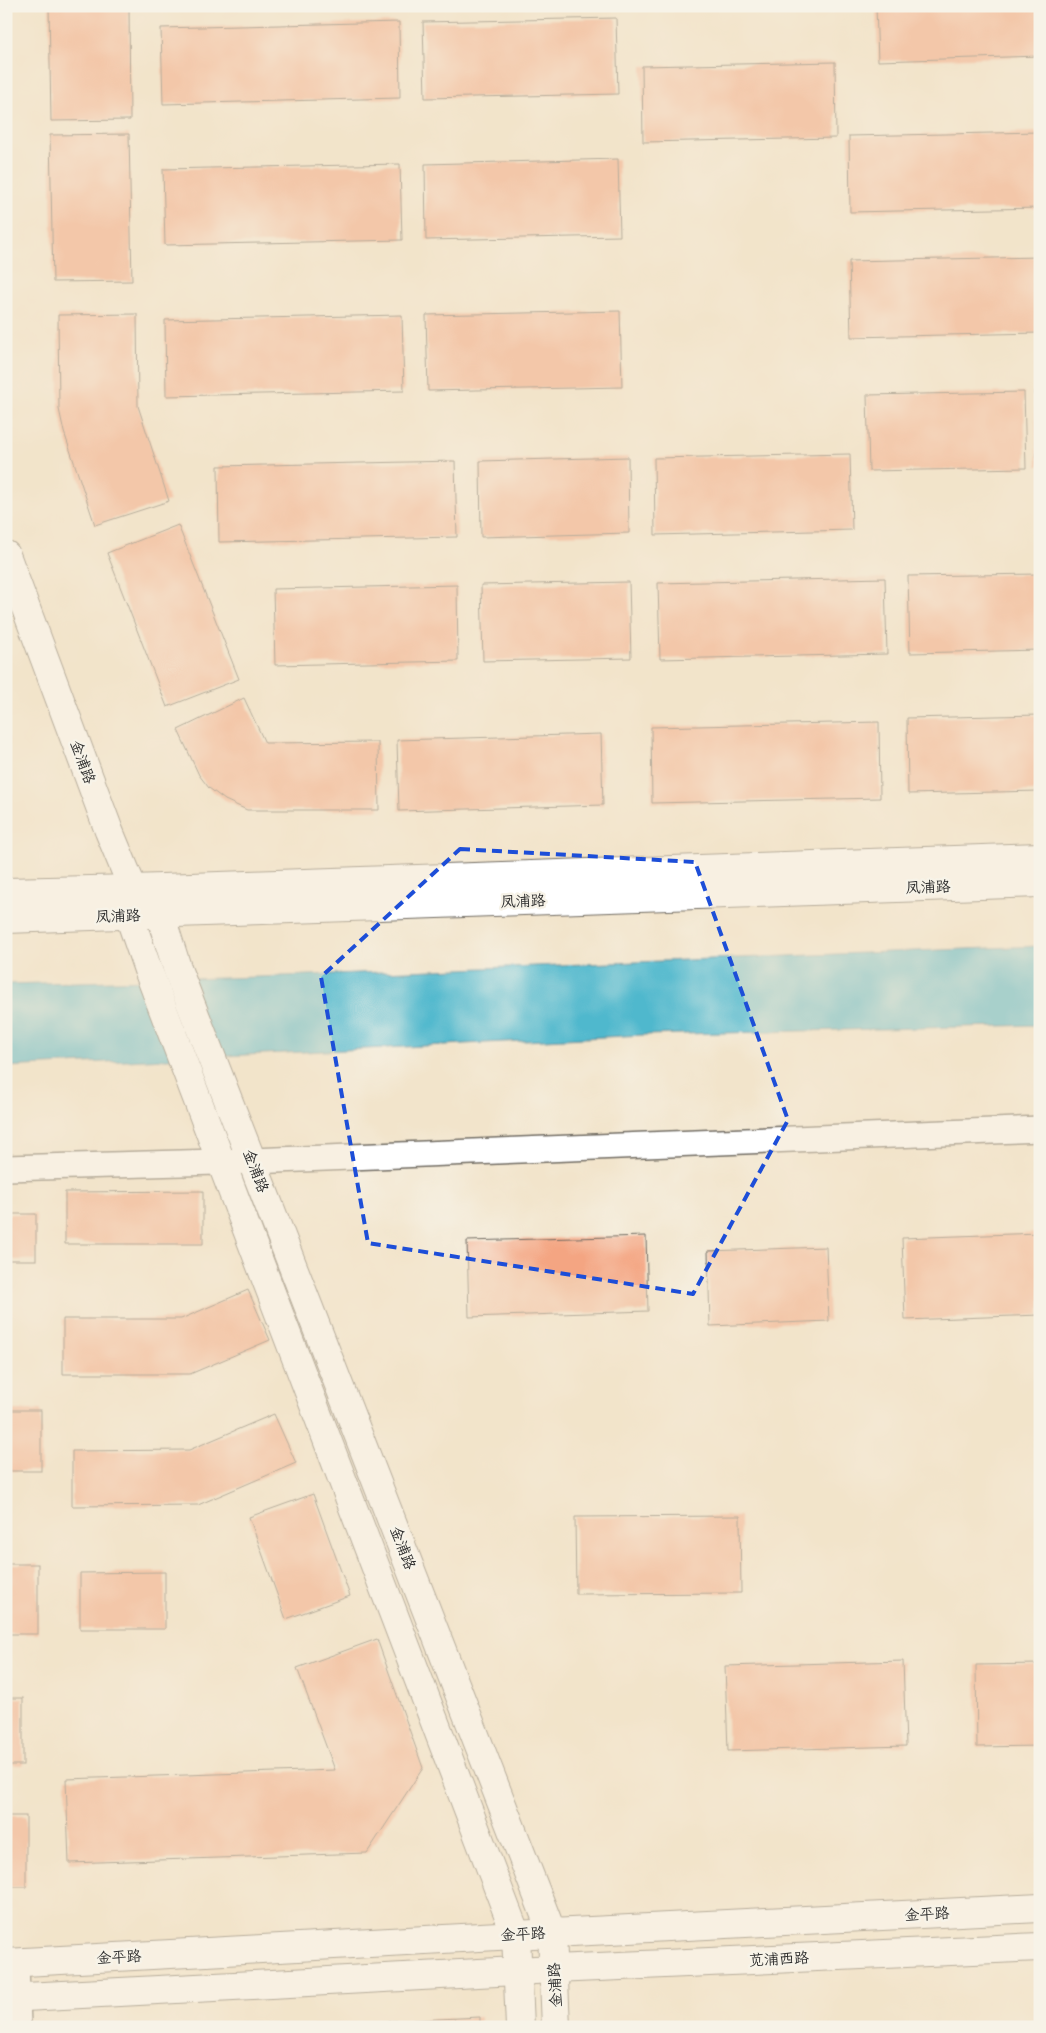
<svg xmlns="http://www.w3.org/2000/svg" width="1046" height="2033" font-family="Kalam,'LXGW WenKai TC',sans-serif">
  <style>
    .water { fill: #4fb8cd; stroke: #3d727c }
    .building { fill: #f4a582 }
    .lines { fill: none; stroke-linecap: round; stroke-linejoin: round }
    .minor-casing { stroke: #716c63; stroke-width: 28 }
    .tertiary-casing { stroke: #716c63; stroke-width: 30 }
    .minor { stroke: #fff; stroke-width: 25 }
    .tertiary { stroke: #fff; stroke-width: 28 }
    .marked { fill: none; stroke: #1d4ed8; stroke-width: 4; stroke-dasharray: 10 6; stroke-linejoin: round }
    .labels { text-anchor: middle; stroke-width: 5; stroke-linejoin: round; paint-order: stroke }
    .street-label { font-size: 15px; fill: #2b2b2b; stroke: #f7f3e8 }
  </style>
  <rect width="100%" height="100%" fill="#f7f3e8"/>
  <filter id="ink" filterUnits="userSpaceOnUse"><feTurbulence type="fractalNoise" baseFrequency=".02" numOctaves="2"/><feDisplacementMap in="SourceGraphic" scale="10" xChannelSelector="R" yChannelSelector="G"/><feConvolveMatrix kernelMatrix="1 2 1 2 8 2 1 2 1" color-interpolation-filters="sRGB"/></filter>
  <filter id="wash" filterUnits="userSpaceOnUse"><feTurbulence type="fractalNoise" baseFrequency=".0096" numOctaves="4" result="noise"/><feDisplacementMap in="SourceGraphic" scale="20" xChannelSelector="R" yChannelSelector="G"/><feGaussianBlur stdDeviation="1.12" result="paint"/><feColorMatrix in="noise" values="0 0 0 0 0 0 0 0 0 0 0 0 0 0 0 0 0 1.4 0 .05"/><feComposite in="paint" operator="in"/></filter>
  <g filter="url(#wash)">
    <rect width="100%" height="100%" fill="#f2e4cb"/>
    <path class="water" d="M1040 946V1025L643 1035 6 1067V984L257 977Z"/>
    <g id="blocks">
      <g class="building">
        <path d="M49 6H129L130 120 51 121Z"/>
        <path d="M876 6H1040V56L878 61Z"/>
        <path d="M616 18 618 94 425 98 423 22Z"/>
        <path d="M399 22 400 98 163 104 161 28Z"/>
        <path d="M835 62 836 138 643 142 642 66Z"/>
        <path d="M1040 132V208L850 212 849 136Z"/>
        <path d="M129 134 132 281 53 282 50 135Z"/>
        <path d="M618 159 620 236 426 240 425 164Z"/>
        <path d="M400 164 402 240 165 245 163 169Z"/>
        <path d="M1040 257V333L851 337 849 261Z"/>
        <path d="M620 311 622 387 428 391 426 315Z"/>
        <path d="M137 314 138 406 169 501 95 525 64 432 59 409 58 315Z"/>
        <path d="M402 315 404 391 166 396 165 320Z"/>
        <path d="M1035 391H1040V466H1037Z"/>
        <path d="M1024 392 1026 468 869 471 867 395Z"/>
        <path d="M850 454 852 530 655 535 654 458Z"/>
        <path d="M628 457 629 533 481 537 480 461Z"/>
        <path d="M455 461 457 537 219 542 218 466Z"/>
        <path d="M178 525 239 679 167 707 107 553Z"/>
        <path d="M1040 574V650L910 653 908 576Z"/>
        <path d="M885 578 887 654 660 659 658 583Z"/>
        <path d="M629 582 631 658 483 661 481 585Z"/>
        <path d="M457 585 458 661 275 665 273 589Z"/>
        <path d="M244 698 265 743 378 742 379 810H247L225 800 209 788 199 775 178 730Z"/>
        <path d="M1040 715V791L908 794 907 718Z"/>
        <path d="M879 722 880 798 652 803 651 727Z"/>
        <path d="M601 734 603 805 399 811 397 740Z"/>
        <path d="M203 1191V1244H65V1192Z"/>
        <rect x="6" y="1214" width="30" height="46"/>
        <path d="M1040 1233V1315L905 1320 902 1238Z"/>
        <path d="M646 1236 648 1311 469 1317 467 1241Z"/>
        <path d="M826 1247 829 1321 710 1326 708 1251Z"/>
        <path d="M248 1290 270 1340 190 1374H63V1319H181Z"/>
        <rect x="6" y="1410" width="35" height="61"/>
        <path d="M274 1414 296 1463 198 1505 72 1506V1451L189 1450Z"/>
        <path d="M313 1494 350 1596 286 1619 249 1517Z"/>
        <path d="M740 1516 741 1593 576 1594 575 1517Z"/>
        <rect x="6" y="1564" width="32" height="70"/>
        <path d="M165 1572V1629H80V1573Z"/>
        <path d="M377 1639 423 1768 367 1853 69 1863 66 1779 335 1770 297 1668Z"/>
        <path d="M903 1661 906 1746 728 1751 725 1666Z"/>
        <path d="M1040 1664V1746L977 1747 976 1665Z"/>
        <rect x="6" y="1698" width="17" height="67"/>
        <rect x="6" y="1816" width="20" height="71"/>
        <path d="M480 2017V2027H312V2025Z"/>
      </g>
    </g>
  </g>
  <g filter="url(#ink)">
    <use href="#blocks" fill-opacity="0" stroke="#716c63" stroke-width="1"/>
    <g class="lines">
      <defs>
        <g id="minor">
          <path d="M6 1168 252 1161 1040 1129"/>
          <path d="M16 1963 18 2027"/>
        </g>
        <g id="tertiary">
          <path d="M6 555 109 831 133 889 129 915 148 970 516 1935 520 2027"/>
          <path d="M133 889 160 914 178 971 552 1933 556 2027"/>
          <path d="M6 892 133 889 1040 857"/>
          <path d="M6 919 1040 883"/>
          <path d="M6 1963 552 1933 1040 1908"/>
          <path d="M6 1998 554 1969 1040 1947"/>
        </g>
      </defs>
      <use href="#minor" class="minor-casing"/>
      <use href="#tertiary" class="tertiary-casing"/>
      <use href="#minor" class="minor"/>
      <use href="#tertiary" class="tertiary"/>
    </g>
  </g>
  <path d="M0 0H1046V2033H0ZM460 849 695 862 788 1120 693 1294 368 1243 321 977Z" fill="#f2e4cb" fill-opacity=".55" fill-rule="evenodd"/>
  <path class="marked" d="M460 849 695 862 788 1120 693 1294 368 1243 321 977Z"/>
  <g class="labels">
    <g class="street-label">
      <text transform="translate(83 762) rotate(70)" y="5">金浦路</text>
      <text transform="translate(928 887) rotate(-2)" y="5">凤浦路</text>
      <text transform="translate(523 901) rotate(-2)" y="5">凤浦路</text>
      <text transform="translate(118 916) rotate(-2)" y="5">凤浦路</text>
      <text transform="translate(256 1171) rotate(69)" y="5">金浦路</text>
      <text transform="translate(403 1548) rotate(69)" y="5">金浦路</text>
      <text transform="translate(927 1914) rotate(-3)" y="5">金平路</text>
      <text transform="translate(523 1934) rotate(-3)" y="5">金平路</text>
      <text transform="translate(119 1957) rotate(-3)" y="5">金平路</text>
      <text transform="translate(779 1959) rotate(-3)" y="5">苋浦西路</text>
      <text transform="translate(555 1985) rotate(-93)" y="5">金浦路</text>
    </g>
  </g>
  <rect width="1046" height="2033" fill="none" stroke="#f7f3e8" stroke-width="25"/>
</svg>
